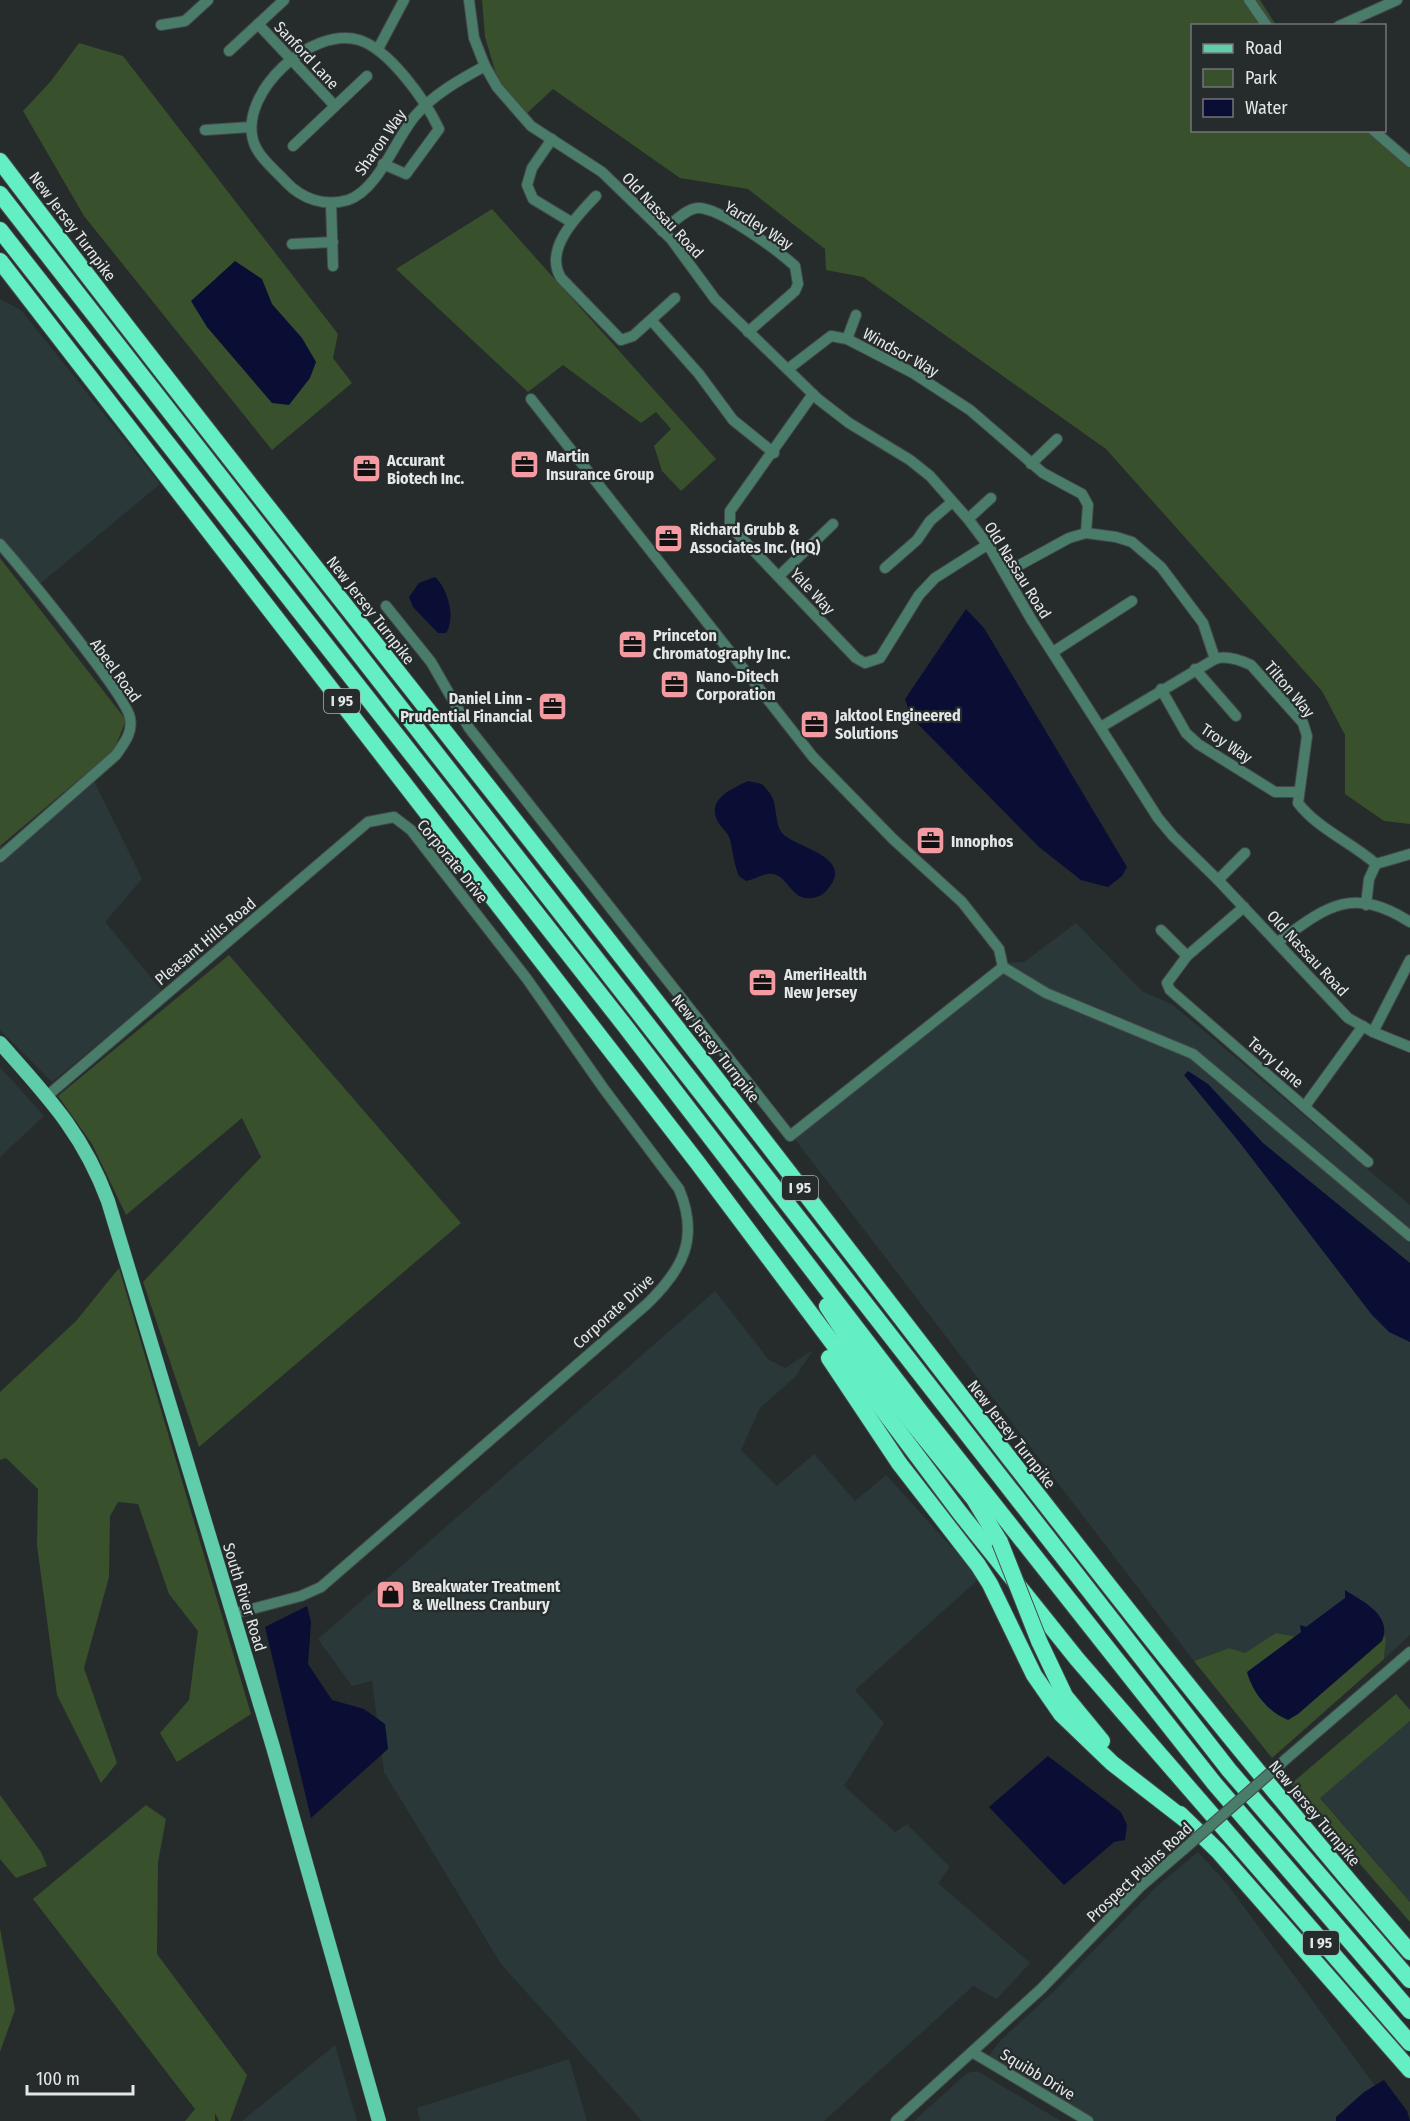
<svg xmlns="http://www.w3.org/2000/svg" width="1410" height="2121" font-family="'Fira Sans Condensed',sans-serif">
  <style>
    .built { fill: #2b3839 }
    .green { fill: #38502c }
    .water { fill: #0a0e35 }
    .lines { fill: none; stroke-linecap: round; stroke-linejoin: round }
    .minor-casing { stroke: #44494a; stroke-width: 12 }
    .major-casing { stroke: #44494a; stroke-width: 15 }
    .highway-casing { stroke: #44494a; stroke-width: 18 }
    .minor { stroke: #4a7c6a; stroke-width: 10 }
    .major { stroke: #5fcdaa; stroke-width: 14 }
    .highway { stroke: #64eec3; stroke-width: 16 }
    .minor-bridge-casing { stroke: #44494a; stroke-width: 12; stroke-linecap: butt }
    .highway-bridge-casing { stroke: #44494a; stroke-width: 18; stroke-linecap: butt }
    .minor-bridge { stroke: #4a7c6a; stroke-width: 10 }
    .highway-bridge { stroke: #64eec3; stroke-width: 16 }
    .labels { text-anchor: middle; stroke-width: 4.5; stroke-linejoin: round; paint-order: stroke }
    .shield { fill: #262b2c; stroke: #aaafaf; stroke-width: 1.5 }
    .shield-label { font-size: 15px; font-weight: bold; fill: #e3e7e7 }
    .street-label { font-size: 16px; fill: #e3e7e7; stroke: #262b2c }
    .poi-label { font-size: 16px; font-weight: bold; fill: #e3e7e7; stroke: #262b2c; text-anchor: start }
  </style>
  <rect width="100%" height="100%" fill="#262b2c"/>
  <g class="built">
    <path d="M0 299 21 310 160 484 35 588 0 544Z"/>
    <path d="M93 779 142 879 105 922 162 991 52 1082 0 1030V846L10 849Z"/>
    <path d="M1076 923 1142 991 1173 1005 1410 1205V1635L1384 1659 1386 1638H1304L1276 1633 1245 1653 1229 1648 1194 1661 791 1134 989 979 998 963 1024 962Z"/>
    <path d="M0 1067 44 1116 0 1157Z"/>
    <path d="M715 1291 769 1360 785 1368 813 1350 795 1377 760 1408 741 1450 777 1486 814 1454 855 1501 886 1475 980 1578 855 1690 884 1723 844 1786 895 1832 907 1824 950 1867 938 1883 1030 1963 997 1999 973 1986 824 2121H642L501 1964 384 1772 372 1681 352 1686 318 1639Z"/>
    <path d="M1410 1721V1902L1320 1797Z"/>
    <path d="M1198 1852 1228 1885 1378 2090 1339 2121H1092L986 2059 1001 2040 1053 1992 1157 1886Z"/>
    <path d="M335 2045 357 2121H242Z"/>
    <path d="M569 2059 587 2121H420L417 2108Z"/>
    <path d="M977 2071 1061 2121H914L967 2073Z"/>
  </g>
  <g class="green">
    <path d="M482 0H1260L1276 25 1192 26V130L1375 131 1410 162V824L1384 821 1345 794V735L1322 691 1106 449 863 277 826 270 825 249 748 189 680 178 553 89 524 116 501 91 485 37Z"/>
    <path d="M79 43 123 56 338 334 333 358 352 383 272 450 84 216 23 111 51 81Z"/>
    <path d="M492 209 716 459 681 491 662 471 654 446 671 429 656 412 641 423 563 365 528 392 396 269Z"/>
    <path d="M0 558 126 720 114 750 0 846Z"/>
    <path d="M229 955 461 1223 199 1447 143 1282 261 1157 242 1118 126 1215 92 1144 58 1096Z"/>
    <path d="M119 1268 251 1714 177 1762 160 1733 189 1700 198 1631 169 1594 138 1504 118 1502 110 1516 109 1577 84 1668 117 1763 101 1783 57 1695 37 1545 38 1489 6 1458 0 1460V1392L76 1321Z"/>
    <path d="M1375 1625 1386 1638 1384 1659 1272 1758 1194 1661 1229 1648 1245 1653 1276 1633 1304 1638Z"/>
    <path d="M1396 1694 1410 1710V1721L1320 1798 1410 1902V1922L1291 1784Z"/>
    <path d="M0 1795 41 1852 47 1866 16 1878 0 1859Z"/>
    <path d="M146 1805 166 1819 158 1862 157 1954 247 2075 230 2121H219L215 2113V2121H185L195 2109 33 1899Z"/>
    <path d="M0 1928 15 2010 0 2052Z"/>
  </g>
  <g class="water">
    <path d="M235 261 262 279 272 304 302 338 316 362 310 378 289 405 272 403 207 327 191 301Z"/>
    <path d="M435 577C448 589 456 618 446 633H438L413 607 409 597 419 583Z"/>
    <path d="M966 609 984 628 1127 867 1122 876 1108 887 1081 880 1039 847 911 717 905 699Z"/>
    <path d="M748 781 762 784C766 788 771 794 773 799 777 809 775 826 783 834 796 848 858 857 826 891 821 897 812 899 805 898 789 895 785 871 768 874 760 875 754 880 746 881L739 876C734 864 733 852 730 839 728 832 720 827 717 820 707 798 734 788 748 781Z"/>
    <path d="M1188 1071 1208 1084 1263 1143 1410 1263V1342L1389 1332 1372 1315 1240 1143 1184 1075Z"/>
    <path d="M1345 1590C1362 1601 1393 1615 1382 1641L1298 1714 1288 1720C1269 1713 1252 1692 1247 1672L1301 1632 1300 1625 1306 1627 1345 1598Z"/>
    <path d="M307 1606 311 1622 308 1664 332 1700 364 1709 385 1724 388 1749 311 1818 265 1627Z"/>
    <path d="M1048 1756 1121 1812 1127 1825 1125 1840 1114 1842 1064 1885 989 1807Z"/>
    <path d="M1384 2080 1407 2111 1410 2121H1336V2117L1364 2092Z"/>
  </g>
  <g class="lines">
    <defs>
      <g id="minor">
        <path d="M469 0 474 38 485 66 497 87 531 126 602 172 671 239 715 299 818 399 849 423 910 460 930 476 968 519 990 548 1031 619 1158 818 1173 836 1218 880 1348 1018 1373 1032 1410 1047"/>
        <path d="M1249 0 1267 26"/>
        <path d="M258 24 335 106"/>
        <path d="M161 25 185 21 208 0"/>
        <path d="M1339 26 1397 0"/>
        <path d="M378 49 404 0"/>
        <path d="M229 51 284 0"/>
        <path d="M205 130 251 127"/>
        <path d="M1373 130 1410 162"/>
        <path d="M552 139 532 168 527 185 533 199 571 222"/>
        <path d="M293 146 367 76"/>
        <path d="M383 164 406 174 439 129C426 101 389 49 359 40 311 26 240 92 253 140 257 156 275 170 286 182 302 199 325 207 348 200 378 190 395 140 415 116 434 94 459 80 485 66"/>
        <path d="M596 196C578 215 543 249 561 278L621 340 633 336 675 298"/>
        <path d="M331 203 333 266"/>
        <path d="M662 231C671 225 686 208 698 208 721 208 777 250 795 266L798 284 795 291 748 332"/>
        <path d="M292 244 333 242"/>
        <path d="M651 320 699 374 733 420 774 453"/>
        <path d="M847 339 856 315"/>
        <path d="M788 369 831 336 847 339 913 373 970 410 1043 473 1082 494 1088 505 1086 533"/>
        <path d="M813 394 730 511V526L856 658 865 663 880 658 919 595 935 578 987 545"/>
        <path d="M531 399 813 757 893 839 962 902 999 949 1003 967"/>
        <path d="M1031 464 1057 439"/>
        <path d="M968 519 991 498"/>
        <path d="M0 544C21 568 127 696 130 718 133 733 124 743 116 755L0 857"/>
        <path d="M885 568 917 540 930 521 952 502"/>
        <path d="M1005 573 1069 538 1086 533 1116 537 1132 542 1161 567 1203 623 1215 659"/>
        <path d="M779 576 833 524"/>
        <path d="M386 606 431 662 469 728 790 1136 1003 967 1046 993 1193 1054 1410 1236"/>
        <path d="M1053 652 1132 601"/>
        <path d="M1195 669 1236 716"/>
        <path d="M1161 689 1186 733 1198 744 1275 792H1298"/>
        <path d="M1101 727 1215 659C1226 655 1240 660 1251 665L1303 723 1307 736 1298 803C1318 829 1351 842 1376 864"/>
        <path d="M1218 880 1245 853"/>
        <path d="M1366 905 1369 879 1376 864 1410 854"/>
        <path d="M1244 907 1187 956 1167 983 1170 990 1368 1162"/>
        <path d="M1161 930 1187 956"/>
        <path d="M1278 942C1326 907 1352 885 1410 922"/>
        <path d="M1373 1032 1410 960"/>
        <path d="M47 1096 368 822 394 817 411 830 527 979 604 1089 679 1189C700 1239 682 1270 647 1304L321 1587 301 1596 233 1614"/>
        <path d="M1305 1106 1363 1026"/>
        <path d="M1286 1759 1410 1652"/>
        <path d="M972 2052 1088 2121"/>
        <path d="M896 2121 1041 1989 1140 1887 1183 1850"/>
      </g>
      <path id="major" d="M0 1043C47 1096 83 1133 108 1201L273 1747 379 2121"/>
      <g id="highway">
        <path d="M0 161C226 459 462 750 691 1046 928 1350 1157 1660 1410 1952"/>
        <path d="M0 194 1229 1770 1410 1980"/>
        <path d="M0 230 625 1026 920 1411 1214 1783 1410 2011"/>
        <path d="M0 261 697 1162 960 1513 1077 1659 1410 2043"/>
        <path d="M827 1306 867 1367 974 1499 1000 1542"/>
        <path d="M829 1358 899 1463 978 1565 990 1584 1034 1675 1061 1714 1112 1763 1188 1822"/>
        <path d="M1039 1641 1065 1696 1102 1741"/>
        <path d="M1180 1814 1218 1851 1410 2070"/>
      </g>
    </defs>
    <use href="#minor" class="minor-casing"/>
    <use href="#major" class="major-casing"/>
    <use href="#highway" class="highway-casing"/>
    <use href="#minor" class="minor"/>
    <use href="#major" class="major"/>
    <use href="#highway" class="highway"/>
    <defs>
      <path id="minor-bridge" d="M1183 1850 1286 1759"/>
      <path id="highway-bridge" d="M1000 1542 1039 1641"/>
    </defs>
    <use href="#minor-bridge" class="minor-bridge-casing"/>
    <use href="#highway-bridge" class="highway-bridge-casing"/>
    <use href="#minor-bridge" class="minor-bridge"/>
    <use href="#highway-bridge" class="highway-bridge"/>
  </g>
  <defs>
    <symbol id="office-square" viewBox="-11 -11 22 22"><rect x="-9" y="-9" width="18" height="18" rx="4" fill="#f49aa1" stroke="#262b2c"/><path d="M-6-3h4V-5.5h4V-3h4V5H-6ZM-1-4.5V-3h2v-1.5ZM-6 0V1H6V0Z" fill="#111"/></symbol>
    <symbol id="shop-square" viewBox="-11 -11 22 22"><rect x="-9" y="-9" width="18" height="18" rx="4" fill="#f49aa1" stroke="#262b2c"/><path d="M-5-2.5h2.3a2.7 3.5 0 0 1 5.4 0H5L5.5 6h-11ZM-1.5-2.5h3a1.5 2.3 0 0 0-3 0Z" fill="#111"/></symbol>
  </defs>
  <g fill-rule="evenodd">
    <use href="#office-square" x="508" y="448" width="33" height="33"/>
    <use href="#office-square" x="350" y="452" width="33" height="33"/>
    <use href="#office-square" x="652" y="522" width="33" height="33"/>
    <use href="#office-square" x="616" y="628" width="33" height="33"/>
    <use href="#office-square" x="658" y="668" width="33" height="33"/>
    <use href="#office-square" x="536" y="690" width="33" height="33"/>
    <use href="#office-square" x="798" y="708" width="33" height="33"/>
    <use href="#office-square" x="914" y="824" width="33" height="33"/>
    <use href="#office-square" x="746" y="966" width="33" height="33"/>
    <use href="#shop-square" x="374" y="1578" width="33" height="33"/>
  </g>
  <g class="labels">
    <g class="shield">
      <rect x="324" y="689" width="36" height="24" rx="4.5"/>
      <rect x="782" y="1176" width="36" height="24" rx="4.5"/>
      <rect x="1303" y="1931" width="36" height="24" rx="4.5"/>
    </g>
    <g class="shield-label">
      <text x="342" y="706">I 95</text>
      <text x="800" y="1193">I 95</text>
      <text x="1321" y="1948">I 95</text>
    </g>
    <g class="street-label">
      <text transform="translate(307 55) rotate(47)" y="6">Sanford Lane</text>
      <text transform="translate(380 142) rotate(-55)" y="6">Sharon Way</text>
      <text transform="translate(663 215) rotate(47)" y="6">Old Nassau Road</text>
      <text transform="translate(759 225) rotate(32)" y="6">Yardley Way</text>
      <text transform="translate(73 226) rotate(53)" y="6">New Jersey Turnpike</text>
      <text transform="translate(901 352) rotate(29)" y="6">Windsor Way</text>
      <text transform="translate(1018 570) rotate(58)" y="6">Old Nassau Road</text>
      <text transform="translate(813 591) rotate(47)" y="6">Yale Way</text>
      <text transform="translate(371 610) rotate(52)" y="6">New Jersey Turnpike</text>
      <text transform="translate(116 670) rotate(54)" y="6">Abeel Road</text>
      <text transform="translate(1290 689) rotate(50)" y="6">Tilton Way</text>
      <text transform="translate(1227 743) rotate(34)" y="6">Troy Way</text>
      <text transform="translate(453 861) rotate(51)" y="6">Corporate Drive</text>
      <text transform="translate(205 941) rotate(-40)" y="6">Pleasant Hills Road</text>
      <text transform="translate(1308 953) rotate(47)" y="6">Old Nassau Road</text>
      <text transform="translate(716 1048) rotate(52)" y="6">New Jersey Turnpike</text>
      <text transform="translate(1276 1062) rotate(41)" y="6">Terry Lane</text>
      <text transform="translate(613 1311) rotate(-42)" y="6">Corporate Drive</text>
      <text transform="translate(1012 1434) rotate(52)" y="6">New Jersey Turnpike</text>
      <text transform="translate(245 1597) rotate(73)" y="6">South River Road</text>
      <text transform="translate(1315 1813) rotate(50)" y="6">New Jersey Turnpike</text>
      <text transform="translate(1139 1872) rotate(-43)" y="6">Prospect Plains Road</text>
      <text transform="translate(1038 2074) rotate(31)" y="6">Squibb Drive</text>
    </g>
    <g class="poi-label">
      <text x="546" y="462">Martin<tspan x="546" dy="18">Insurance Group</tspan></text>
      <text x="387" y="466">Accurant<tspan x="387" dy="18">Biotech Inc.</tspan></text>
      <text x="690" y="535">Richard Grubb &amp;<tspan x="690" dy="18">Associates Inc. (HQ)</tspan></text>
      <text x="653" y="641">Princeton<tspan x="653" dy="18">Chromatography Inc.</tspan></text>
      <text x="696" y="682">Nano-Ditech<tspan x="696" dy="18">Corporation</tspan></text>
      <text x="532" y="704" text-anchor="end">Daniel Linn -<tspan x="532" dy="18">Prudential Financial</tspan></text>
      <text x="835" y="721">Jaktool Engineered<tspan x="835" dy="18">Solutions</tspan></text>
      <text x="951" y="847">Innophos</text>
      <text x="784" y="980">AmeriHealth<tspan x="784" dy="18">New Jersey</tspan></text>
      <text x="412" y="1592">Breakwater Treatment<tspan x="412" dy="18">&amp; Wellness Cranbury</tspan></text>
    </g>
  </g>
  <rect x="1191" y="24" width="195" height="108" fill="#262b2c" stroke="#727677" stroke-width="1.5"/>
  <rect x="1203" y="44" width="30" height="9" fill="#5fcdaa" stroke="#727677" stroke-width="1.5"/>
  <text x="1245" y="54" font-size="18" fill="#e3e7e7">Road</text>
  <rect x="1203" y="69" width="30" height="18" fill="#38502c" stroke="#727677" stroke-width="1.5"/>
  <text x="1245" y="84" font-size="18" fill="#e3e7e7">Park</text>
  <rect x="1203" y="99" width="30" height="18" fill="#0a0e35" stroke="#727677" stroke-width="1.5"/>
  <text x="1245" y="114" font-size="18" fill="#e3e7e7">Water</text>
  <path d="M27 2085v9h106v-9" fill="none" stroke="#e3e7e7" stroke-width="3"/>
  <text x="36" y="2085" font-size="18" fill="#e3e7e7" stroke="#262b2c" stroke-width="4.5" paint-order="stroke">100 m</text>
</svg>
